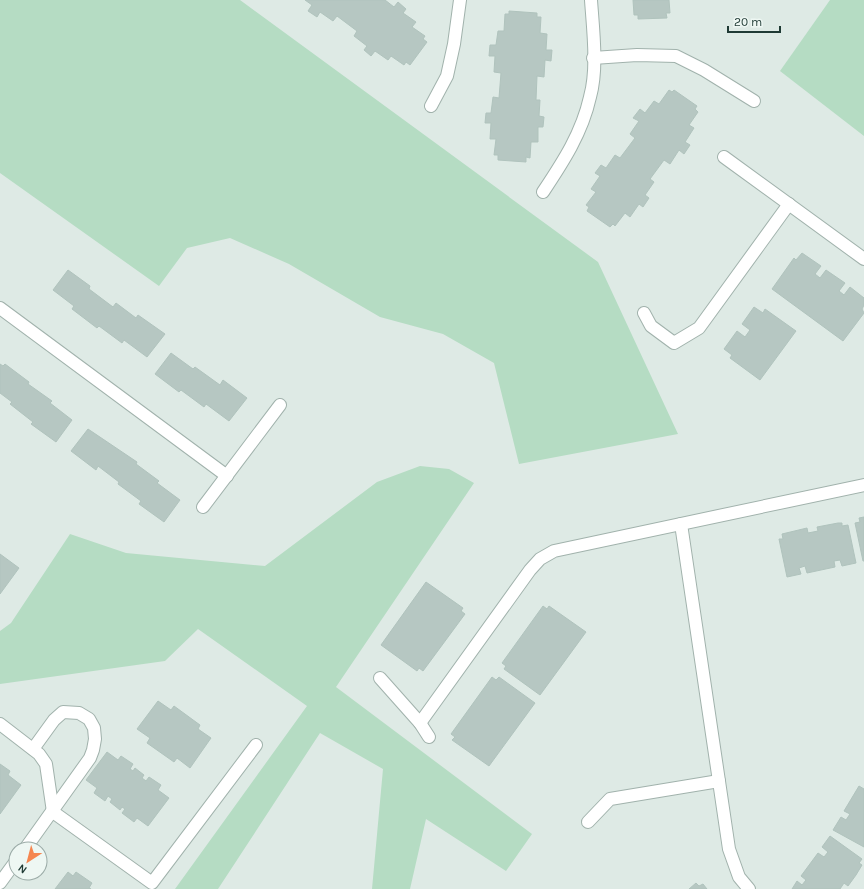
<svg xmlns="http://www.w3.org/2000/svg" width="864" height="889" font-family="Karla,sans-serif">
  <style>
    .green { fill: #b5dcc3 }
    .building { fill: #b6c7c2; stroke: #b0c3bd }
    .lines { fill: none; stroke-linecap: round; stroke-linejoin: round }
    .minor-casing { stroke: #a1b2ac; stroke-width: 14 }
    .minor { stroke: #fff; stroke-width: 12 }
  </style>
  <rect width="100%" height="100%" fill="#deeae5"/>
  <g class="green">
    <path d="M0 0H240L598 262 678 434 519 464 494 363 443 334 380 317 289 264 230 238 187 248 159 286 0 173Z"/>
    <path d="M830 0H864V136L780 71Z"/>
    <path d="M420 466 449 469 474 483 336 687 532 834 506 871 426 819 410 889H372L383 769 320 733 218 889H175L307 706 198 629 165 661 0 684V631L11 623 70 534 126 553 265 566 377 482Z"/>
  </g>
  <g class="building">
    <path d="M305 0H385L394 7 398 2 406 9 403 13 416 22 412 27 425 36 423 39 427 42 410 65 406 62 404 65 391 56 388 60 375 51 371 56 364 50 367 46 354 36 357 31 337 16 333 21 320 12 317 17 308 11 312 5Z"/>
    <path d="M633 0H669L670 13H666L667 18 638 19V15H634Z"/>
    <path d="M509 11 537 13V17H541L540 33 547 34 546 50H552L551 61 545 60 544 77 537 76 536 100H540L539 116 544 117 543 127H538V142H531L530 158 526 157V162L498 160V155H494L496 139H490L491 123H485L486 113H491L493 97 499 98 501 73 494 72 495 56H489L490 45H496L498 31H504L505 14H509Z"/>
    <path d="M669 90 672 92 674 90 697 106 695 109 698 112 689 125 694 128 685 142 690 145 684 154 679 150 670 164 664 160 650 179 654 182 645 195 649 198 643 207 639 204 630 217 625 213 615 226 613 224 610 227 587 211 589 207 586 205 596 192 591 189 600 176 595 173 601 165 606 168 615 155 620 158 635 138 630 134 639 121 633 118 640 109 645 113 654 101 659 104Z"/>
    <path d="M802 253 821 266 815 274 820 278 826 270 845 283 839 291 844 295 850 287 864 298V305L862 309 864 313 843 341 772 289 794 258 796 260Z"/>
    <path d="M68 270 90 286 89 289 113 307 116 303 136 318 138 315 165 334 147 357 124 340 122 343 99 326 97 328 72 309 74 306 53 290Z"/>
    <path d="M754 307 763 313 765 309 796 331 760 380 730 358 732 355 724 349 737 331 745 337 750 330 742 324Z"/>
    <path d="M171 353 193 369 195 367 220 385 223 380 247 398 229 421 206 404 204 407 181 390 179 392 155 374Z"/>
    <path d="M0 364 3 366 5 364 29 382 28 384 52 401 50 403 72 420 56 442 31 424 33 422 10 404 12 402 0 393Z"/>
    <path d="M88 429 137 462 136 464 159 481 157 483 180 500 164 522 139 504 141 501 118 484 119 482 98 466 96 470 71 451Z"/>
    <path d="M864 517V561H863L855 523 860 522 859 518Z"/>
    <path d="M838 523H842V526L848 525 856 563 842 566 840 560 834 561 835 567 807 573 805 566 799 568 801 574 787 577 779 539H783L782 534 807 528 808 533 818 531 817 527Z"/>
    <path d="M0 554 19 568 0 594Z"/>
    <path d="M426 582 463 608 461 611 465 614 423 671 419 668 417 671 381 645Z"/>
    <path d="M543 606 547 609 549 606 586 632 540 695 504 669 506 666 502 663Z"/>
    <path d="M492 677 496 680 499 677 535 703 489 766 452 740 455 737 451 734Z"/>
    <path d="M158 701 171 710 174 706 200 725 198 729 211 738 190 768 177 758 174 762 147 743 150 738 137 729Z"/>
    <path d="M107 752 118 760 121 756 133 764 130 769 133 771 135 768 144 775 142 778 146 781 149 777 161 785 158 790 169 798 148 826 137 818 134 822 122 813 125 809 122 807 120 810 110 802 112 799 108 796 105 801 94 793 97 788 86 780Z"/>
    <path d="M0 764 10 771 8 775 21 785 0 814Z"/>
    <path d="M859 786 864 789V847L833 830 841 817 846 820 850 814 844 811Z"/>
    <path d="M830 836 862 859 859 863 862 865 856 875 848 886 844 883 840 889H792L797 881 802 885 806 880 801 876 818 853 824 857 828 852 822 847Z"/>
    <path d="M68 872 73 876 76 872 92 883 89 888 91 889H55Z"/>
    <path d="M696 883 699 886 703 884 707 889H689Z"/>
  </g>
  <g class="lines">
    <defs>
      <g id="minor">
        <path d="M593 58 637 55 676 56 704 70 754 101"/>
        <path d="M431 106 447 76 454 44 460 0"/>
        <path d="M724 157 864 259"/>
        <path d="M543 192C563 162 582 133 590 97 598 69 593 29 591 0"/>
        <path d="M0 308 227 476"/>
        <path d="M644 313 651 326 674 343 699 328 789 204"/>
        <path d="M203 507 280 405"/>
        <path d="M681 524 729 849 739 877 749 889"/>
        <path d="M380 678 420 723 429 737"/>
        <path d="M420 723 530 570 540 559 554 551 864 485"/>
        <path d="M0 724 39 754 46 764 53 812 152 883 256 745"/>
        <path d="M588 822 610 799 719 781"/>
        <path d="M25 849 90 758 93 750 95 739 94 728 89 719 79 713 63 712 54 720 33 749"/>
        <path d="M0 883 16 861"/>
      </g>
    </defs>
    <use href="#minor" class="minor-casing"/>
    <use href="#minor" class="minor"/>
  </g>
  <g transform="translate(28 861) rotate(216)"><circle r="19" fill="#eef7f3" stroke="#9baba7"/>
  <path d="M0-3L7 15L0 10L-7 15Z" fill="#f58650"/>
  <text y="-6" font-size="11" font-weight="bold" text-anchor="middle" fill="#1f3a34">N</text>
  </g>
  <path d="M728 26v6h52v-6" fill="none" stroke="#1f3a34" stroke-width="2"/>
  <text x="734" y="26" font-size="12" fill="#1f3a34" stroke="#eef7f3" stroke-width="3" paint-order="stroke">20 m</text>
</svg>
